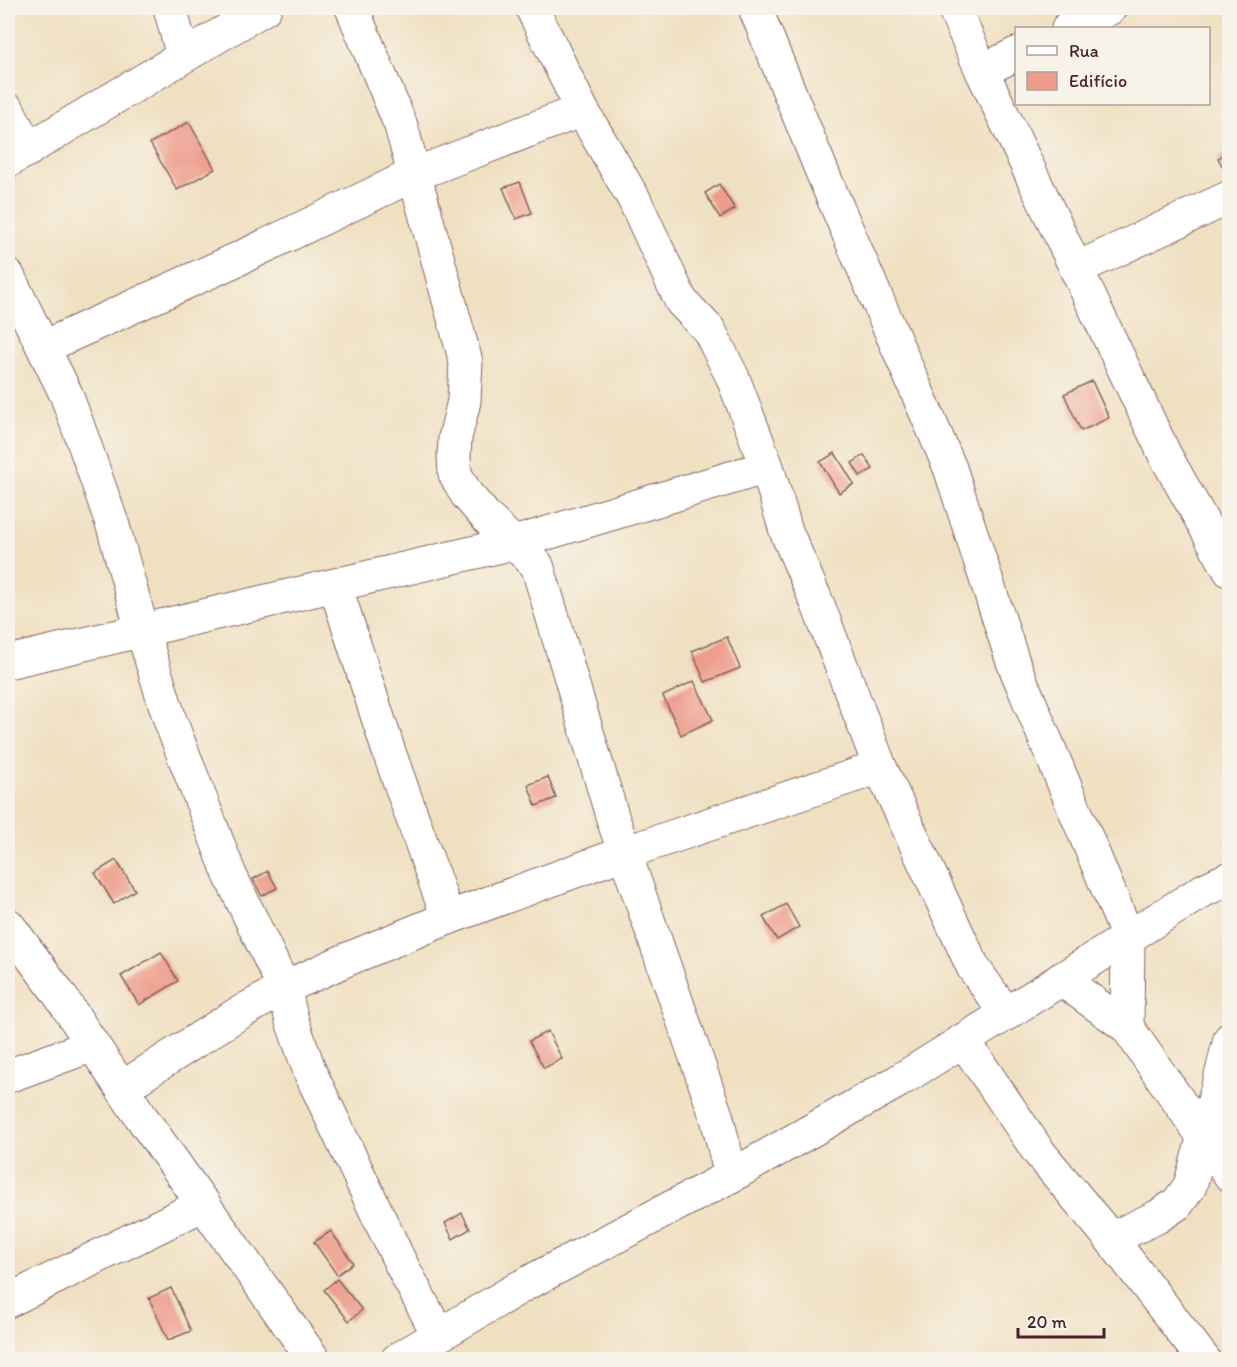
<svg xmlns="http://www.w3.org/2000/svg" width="1237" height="1367" font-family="Itim,sans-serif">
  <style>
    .building { fill: #ee9c8b }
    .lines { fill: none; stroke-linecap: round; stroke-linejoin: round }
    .minor-casing { stroke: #846360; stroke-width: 35 }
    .minor { stroke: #fff; stroke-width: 33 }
  </style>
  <rect width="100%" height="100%" fill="#f7f3e8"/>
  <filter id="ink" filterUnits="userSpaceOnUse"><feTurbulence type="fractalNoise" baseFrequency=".0167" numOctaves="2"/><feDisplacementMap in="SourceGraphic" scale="12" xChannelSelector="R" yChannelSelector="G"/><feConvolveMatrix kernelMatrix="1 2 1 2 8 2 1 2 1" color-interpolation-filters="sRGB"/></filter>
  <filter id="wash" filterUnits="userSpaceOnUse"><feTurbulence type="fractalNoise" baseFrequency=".008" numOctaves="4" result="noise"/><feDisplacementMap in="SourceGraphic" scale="24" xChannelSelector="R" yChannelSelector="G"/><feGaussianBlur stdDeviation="1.35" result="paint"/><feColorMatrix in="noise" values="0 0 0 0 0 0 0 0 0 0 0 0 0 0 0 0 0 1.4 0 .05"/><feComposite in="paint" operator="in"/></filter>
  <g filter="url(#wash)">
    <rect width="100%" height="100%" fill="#f0e0c2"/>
    <g id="blocks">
      <g class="building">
        <path d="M189 122 215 169 177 190 150 143Z"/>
        <path d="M1230 151V180L1218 158Z"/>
        <path d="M520 182 532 213 516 219 503 188Z"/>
        <path d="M719 184 735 209 720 218 705 193Z"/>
        <path d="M1092 381 1109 418 1081 431 1064 394Z"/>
        <path d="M835 453 854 484 839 493 820 462Z"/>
        <path d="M864 455 873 469 860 476 852 463Z"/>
        <path d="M727 637 740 668 705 682 692 651Z"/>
        <path d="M694 681 713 720 681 735 663 696Z"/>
        <path d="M548 777 556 798 536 806 528 785Z"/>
        <path d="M116 860 135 890 114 904 95 873Z"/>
        <path d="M268 871 277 888 262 896 253 879Z"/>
        <path d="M786 904 799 927 777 940 763 917Z"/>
        <path d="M161 952 178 981 139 1005 121 976Z"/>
        <path d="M548 1031 562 1059 544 1068 529 1041Z"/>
        <path d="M462 1213 470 1229 453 1239 445 1223Z"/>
        <path d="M331 1231 353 1263 337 1275 314 1242Z"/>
        <path d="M337 1279 362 1310 349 1321 324 1290Z"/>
        <path d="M171 1288 191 1331 168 1340 149 1298Z"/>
      </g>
    </g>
  </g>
  <g filter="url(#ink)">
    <use href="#blocks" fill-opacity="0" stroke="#846360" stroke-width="1.5"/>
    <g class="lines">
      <defs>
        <g id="minor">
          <path d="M170 8 183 56"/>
          <path d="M352 8 401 126 466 362 464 401 455 438 454 457 455 474 467 495 488 519 537 565 613 819 717 1118 731 1176"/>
          <path d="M532 8 582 110 634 199 681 301 709 330 733 378 767 467 786 531 818 605 880 767 973 967 1006 1014"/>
          <path d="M755 8 825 179 950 468 1013 662 1128 937 1127 1027"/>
          <path d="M954 8 982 71 1165 455 1230 571"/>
          <path d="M1068 28 1110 8"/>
          <path d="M982 71 1016 54"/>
          <path d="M8 110 28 150"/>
          <path d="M8 161 265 8"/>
          <path d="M1076 269 1230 197"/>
          <path d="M8 276 66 394 84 443 113 526 142 630 170 720 230 875 284 988 292 1021 310 1072 401 1264 438 1334"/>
          <path d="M44 347 242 257 413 175 582 110"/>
          <path d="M335 585 389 752 448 918"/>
          <path d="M8 662 514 543 767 467"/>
          <path d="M8 925 57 991 137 1111 314 1360"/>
          <path d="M1061 979 1127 1027 1230 1175"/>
          <path d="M963 1040 1038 1151 1111 1239 1204 1360"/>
          <path d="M8 1076 93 1045"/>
          <path d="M122 1088 236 1015 284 988 348 959 448 918 624 853 880 767"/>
          <path d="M1111 1239 1157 1217 1177 1204 1190 1186 1222 1072 1230 1039"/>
          <path d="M8 1301 204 1204"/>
          <path d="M397 1360 522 1286 731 1176 897 1082 1204 890 1230 878"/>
        </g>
      </defs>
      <use href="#minor" class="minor-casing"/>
      <use href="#minor" class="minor"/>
    </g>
  </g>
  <rect width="1237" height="1367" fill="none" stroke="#f7f3e8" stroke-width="30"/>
  <rect x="1015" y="27" width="195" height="78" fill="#f7f3e8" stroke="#b29e9c" stroke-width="1.5"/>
  <rect x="1027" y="46" width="30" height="9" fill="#ffffff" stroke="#b29e9c" stroke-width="1.5"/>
  <text x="1069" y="57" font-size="18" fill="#4a1f2b">Rua</text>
  <rect x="1027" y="72" width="30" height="18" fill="#ee9c8b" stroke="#b29e9c" stroke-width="1.5"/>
  <text x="1069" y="87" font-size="18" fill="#4a1f2b">Edifício</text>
  <path d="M1018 1328v9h86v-9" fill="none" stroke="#4a1f2b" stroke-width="3"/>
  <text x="1027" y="1328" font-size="18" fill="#4a1f2b" stroke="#f7f3e8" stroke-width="4.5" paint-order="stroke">20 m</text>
</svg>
